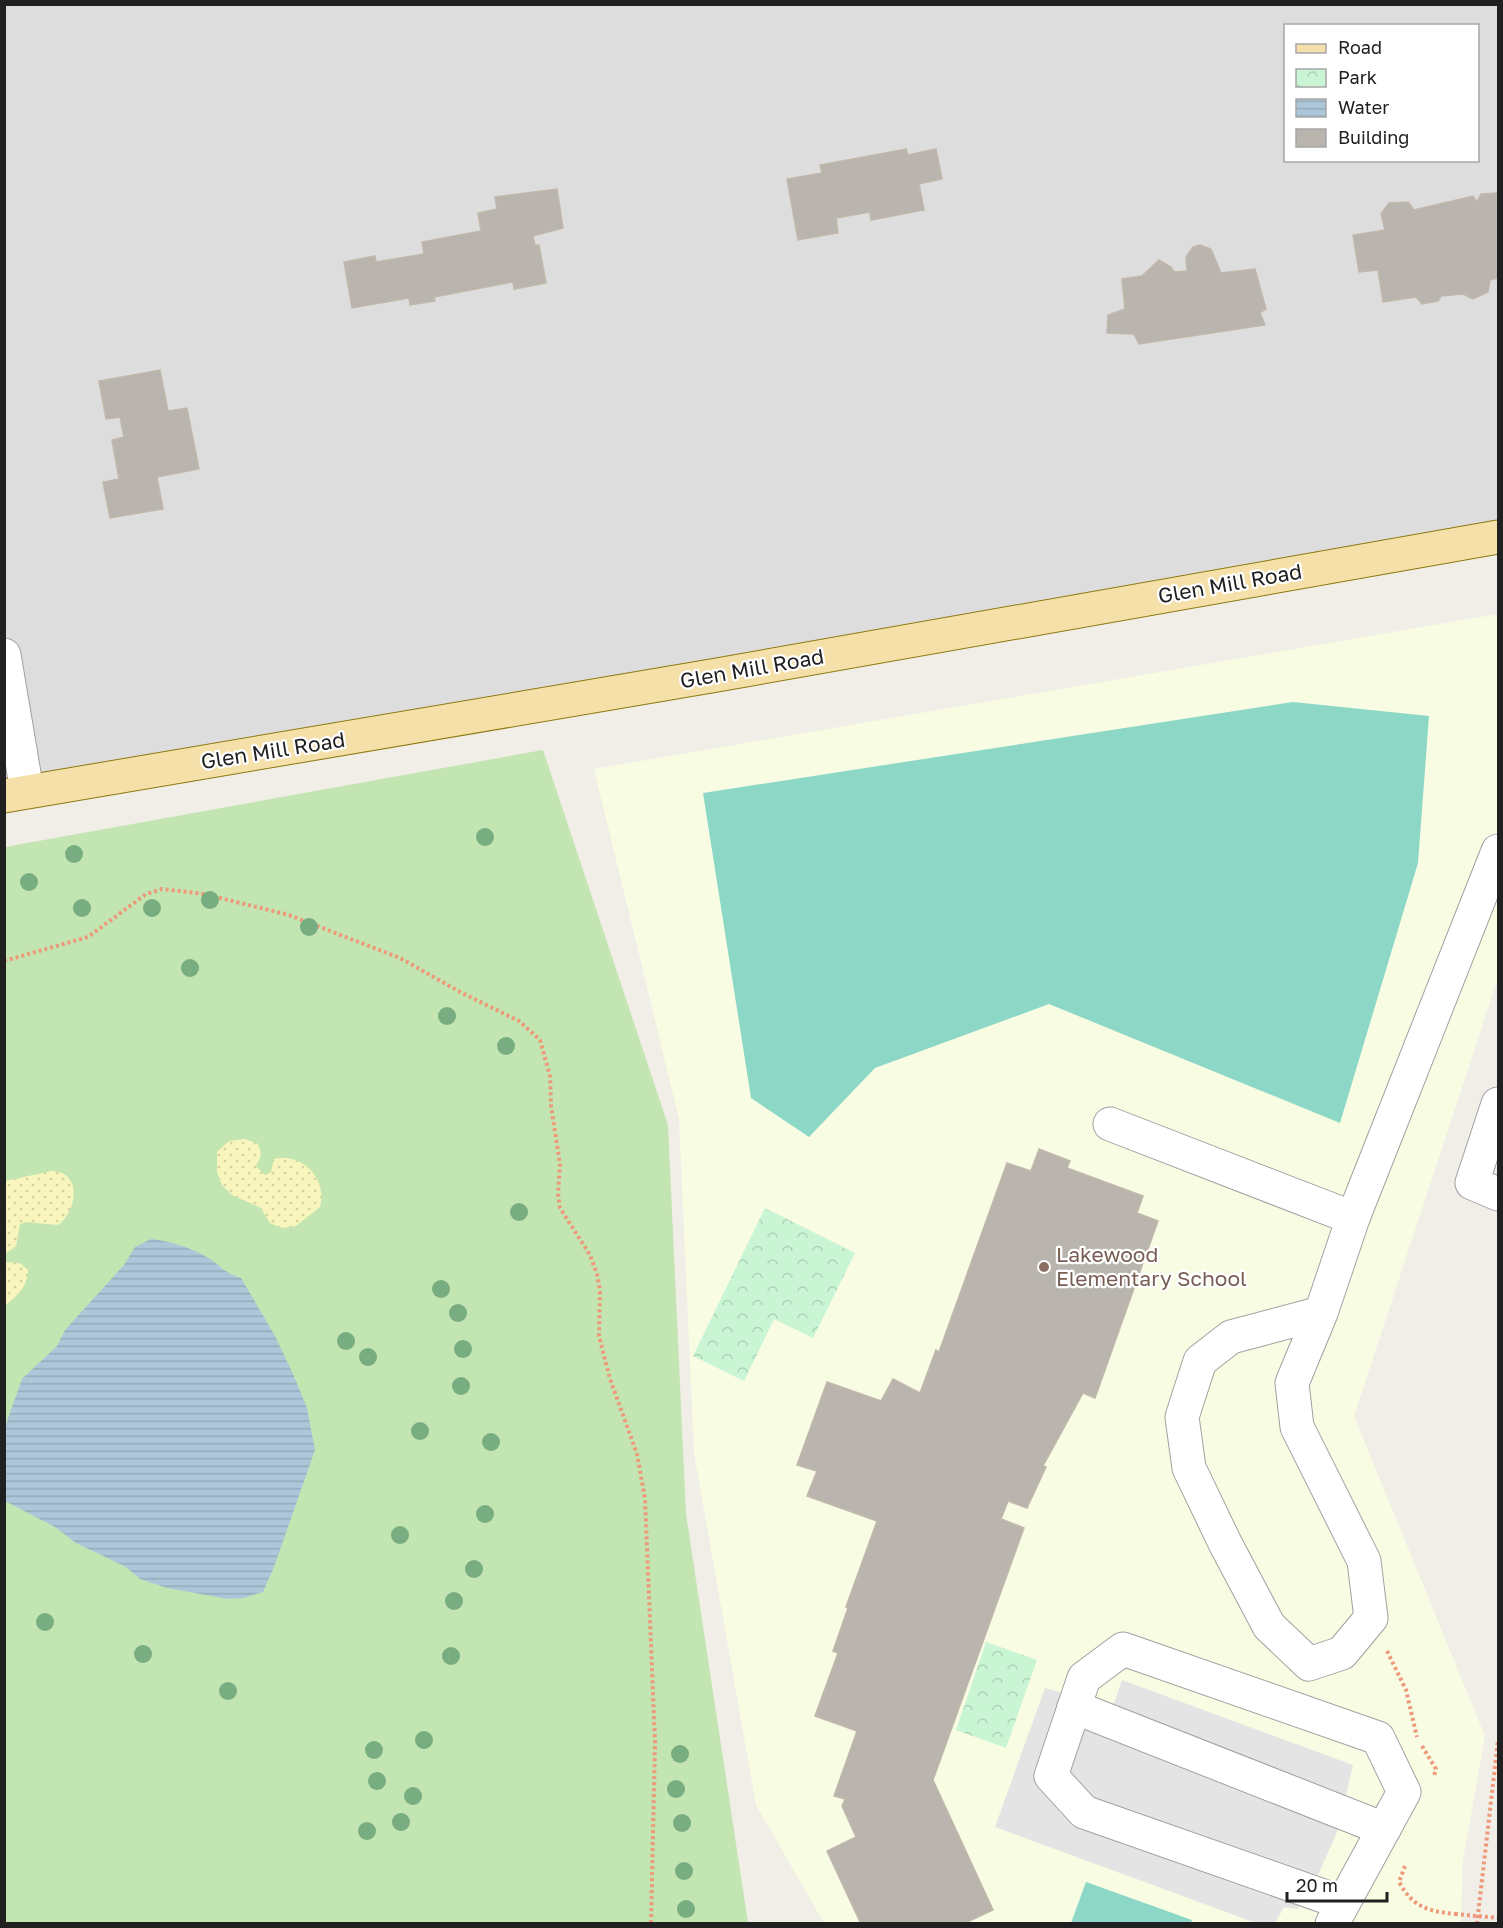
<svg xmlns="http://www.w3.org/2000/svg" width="1503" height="1928" font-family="'Golos Text',sans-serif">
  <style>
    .residential { fill: #dedddd; fill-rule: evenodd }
    .education { fill: #f8fce3 }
    .grass { fill: #c3e5b2 }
    .sand { fill: url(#sand-dots) }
    .park { fill: url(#park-crowns) }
    .pitch { fill: #8dd7c7 }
    .parking { fill: #e4e4e4 }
    .water { fill: url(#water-rules) }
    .building { fill: #b9b4ad; stroke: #c0b8ab; stroke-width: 1.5 }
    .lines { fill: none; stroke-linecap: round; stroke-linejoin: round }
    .minor-casing { stroke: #a1a1a1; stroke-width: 35 }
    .major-casing { stroke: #8e790e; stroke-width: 35 }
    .path { stroke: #ed997a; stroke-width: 4; stroke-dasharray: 3 3; stroke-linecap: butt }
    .minor { stroke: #fff; stroke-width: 33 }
    .major { stroke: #f4e0a8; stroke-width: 33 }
    .path-bridge { stroke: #ed997a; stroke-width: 4; stroke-dasharray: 3 3; stroke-linecap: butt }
    .tree { fill: #78ac81 }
    .education-dot { fill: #8d6e63; stroke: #fff; stroke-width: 2 }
    .labels { text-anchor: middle; stroke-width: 4.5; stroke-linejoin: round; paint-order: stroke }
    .street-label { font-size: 21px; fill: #202020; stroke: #fff }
    .education-label { font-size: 21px; fill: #785e54; stroke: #fff; text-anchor: start }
  </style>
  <defs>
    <pattern id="sand-dots" width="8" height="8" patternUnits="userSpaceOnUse" patternTransform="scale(1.5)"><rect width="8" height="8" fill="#f8f6bc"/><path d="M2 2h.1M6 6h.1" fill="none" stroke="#d4d3a1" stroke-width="1.8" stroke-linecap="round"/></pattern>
    <pattern id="park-crowns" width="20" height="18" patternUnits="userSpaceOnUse" patternTransform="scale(1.5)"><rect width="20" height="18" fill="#c9f5d4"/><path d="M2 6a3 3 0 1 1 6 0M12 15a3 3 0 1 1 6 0" fill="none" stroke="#acd2b6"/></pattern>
    <pattern id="water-rules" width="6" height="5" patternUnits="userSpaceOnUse" patternTransform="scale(1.5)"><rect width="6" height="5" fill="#acc7d9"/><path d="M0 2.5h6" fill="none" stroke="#94abba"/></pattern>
  </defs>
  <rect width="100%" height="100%" fill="#f0eee7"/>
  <path class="residential" d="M5 5H1498V537L5 796ZM1286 26H1478V160H1286Z"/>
  <path class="education" d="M1498 614V978L1354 1416 1485 1736 1463 1860 1461 1923H824L756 1805 694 1453 679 1119 594 769Z"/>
  <path class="grass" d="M543 750 668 1125 686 1514 748 1923H5V847Z"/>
  <g class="sand">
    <path d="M244 1139 257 1143C263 1153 261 1156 256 1166L265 1175 271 1172 274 1159C303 1152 328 1180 320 1207L296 1226 282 1228 270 1223 261 1208 232 1195 222 1185 217 1172V1152L229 1141Z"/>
    <path d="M52 1171C83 1172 77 1212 58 1225L26 1222 20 1224 16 1246 5 1254V1181Z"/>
    <path d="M5 1262 20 1263 28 1270C28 1285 17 1297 5 1305Z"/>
  </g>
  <g class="park">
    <path d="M765 1208 855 1253 813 1338 774 1319 744 1381 693 1356Z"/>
    <path d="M986 1642 1037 1660 1006 1748 956 1730Z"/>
  </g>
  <g class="pitch">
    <path d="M1293 702 1429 716 1418 863 1340 1123 1049 1004 875 1068 809 1137 751 1098 703 793Z"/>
    <path d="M1086 1882 1192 1920 1191 1923H1071Z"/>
  </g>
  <path class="parking" d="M1122 1680 1353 1765 1338 1830 1318 1875 1298 1909 1284 1907 1275 1923H1256L995 1827 1045 1688 1107 1705 1114 1703Z"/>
  <path class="water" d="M151 1239C170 1241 188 1247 205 1256 220 1264 223 1273 241 1278L275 1336 293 1374 307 1408 315 1450 274 1567 263 1592 244 1598 228 1599 167 1588 140 1579 126 1567 76 1543 55 1527 5 1501V1427L22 1379 57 1346 65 1330 124 1265 135 1247Z"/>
  <g class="building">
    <path d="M906 149 908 155 936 149 942 179 919 184 924 210 871 220 870 212 836 218 838 233 798 240 787 179 822 173 820 165Z"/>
    <path d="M557 189 563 228 533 236 535 245H539L546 283 514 289 513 282 434 297 435 301 410 305 409 298 352 308 344 262 375 256 376 262 424 254 422 242 481 231 478 213 497 209 495 197Z"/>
    <path d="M1497 193 1498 278 1490 280 1488 292 1473 299 1463 294 1441 296 1438 301 1422 304 1416 297 1383 302 1378 270 1359 272 1353 235 1385 230 1381 214 1389 203 1408 202 1414 210 1473 196 1477 202 1481 194Z"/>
    <path d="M1200 245 1211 249 1221 273 1255 269 1266 309 1260 313 1265 325 1139 344 1134 334 1107 333 1108 315 1125 309 1122 279 1142 276 1159 260 1171 267 1174 272 1187 271 1186 257 1193 247Z"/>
    <path d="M160 370 168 411 187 408 199 469 157 477 163 509 110 518 103 482 119 479 112 440 124 437 120 417 106 419 99 381Z"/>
    <path d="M1039 1149 1070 1161 1067 1168 1143 1196 1137 1213 1158 1221 1095 1398 1083 1393 1043 1466 1046 1467 1027 1508 1008 1501 1001 1519 1024 1528 933 1780 993 1910 963 1924H861L827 1851 856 1837 842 1806 845 1799 834 1796 857 1731 815 1716 838 1653 833 1651 848 1608 846 1607 877 1521 807 1496 817 1471 797 1465 827 1382 881 1401 893 1379 920 1393 936 1350 939 1352 1007 1163 1031 1171Z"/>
  </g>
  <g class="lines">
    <defs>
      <g id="minor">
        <path d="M4 655 27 791"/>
        <path d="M1498 1104 1472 1183 1498 1194"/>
        <path d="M1110 1124 1353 1218 1498 851"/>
        <path d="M1321 1313 1231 1337 1200 1361 1182 1417 1189 1468 1225 1543 1269 1626 1309 1664 1342 1653 1371 1618 1364 1561 1297 1427 1292 1383 1321 1313 1353 1218"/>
        <path d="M1074 1707 1384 1829"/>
        <path d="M1332 1924 1404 1792 1378 1738 1123 1649 1084 1678 1051 1776 1084 1812 1343 1903"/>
      </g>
      <path id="major" d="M4 796 717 675 1498 537"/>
    </defs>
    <use href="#minor" class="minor-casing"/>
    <use href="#major" class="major-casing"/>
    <g class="path">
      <path d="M4 961 88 937 146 894 162 889 204 894 289 915 400 958 462 993 519 1021 540 1040 550 1076 551 1106 560 1164 558 1194 560 1208 590 1255 597 1274 600 1290 599 1336 610 1379 637 1454 645 1499 655 1743 651 1924"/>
      <path d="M1387 1651 1406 1690 1417 1737"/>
      <path d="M1422 1746 1436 1769 1434 1776"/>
      <path d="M1405 1866 1399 1882C1413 1907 1427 1911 1455 1914"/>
      <path d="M1477 1924 1498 1740"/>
    </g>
    <use href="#minor" class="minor"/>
    <use href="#major" class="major"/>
    <path class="path-bridge" d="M1455 1914 1498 1918"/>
  </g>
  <g class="tree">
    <circle cx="485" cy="837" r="9"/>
    <circle cx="74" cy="854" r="9"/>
    <circle cx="29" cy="882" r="9"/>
    <circle cx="210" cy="900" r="9"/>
    <circle cx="82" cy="908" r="9"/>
    <circle cx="152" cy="908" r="9"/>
    <circle cx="309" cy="927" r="9"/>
    <circle cx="190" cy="968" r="9"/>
    <circle cx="447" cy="1016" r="9"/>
    <circle cx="506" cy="1046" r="9"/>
    <circle cx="519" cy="1212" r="9"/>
    <circle cx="441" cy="1289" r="9"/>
    <circle cx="458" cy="1313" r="9"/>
    <circle cx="346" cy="1341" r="9"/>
    <circle cx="463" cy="1349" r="9"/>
    <circle cx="368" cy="1357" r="9"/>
    <circle cx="461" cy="1386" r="9"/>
    <circle cx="420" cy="1431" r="9"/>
    <circle cx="491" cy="1442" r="9"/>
    <circle cx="485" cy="1514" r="9"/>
    <circle cx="400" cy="1535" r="9"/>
    <circle cx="474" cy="1569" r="9"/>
    <circle cx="454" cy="1601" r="9"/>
    <circle cx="45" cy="1622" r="9"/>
    <circle cx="143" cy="1654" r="9"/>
    <circle cx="451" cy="1656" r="9"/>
    <circle cx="228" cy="1691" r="9"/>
    <circle cx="424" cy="1740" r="9"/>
    <circle cx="374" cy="1750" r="9"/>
    <circle cx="680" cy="1754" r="9"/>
    <circle cx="377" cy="1781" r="9"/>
    <circle cx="676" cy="1789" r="9"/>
    <circle cx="413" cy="1796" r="9"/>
    <circle cx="401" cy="1822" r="9"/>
    <circle cx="682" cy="1823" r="9"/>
    <circle cx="367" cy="1831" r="9"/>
    <circle cx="684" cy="1871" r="9"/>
    <circle cx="686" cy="1909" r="9"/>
  </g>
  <circle class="education-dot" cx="1044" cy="1267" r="6"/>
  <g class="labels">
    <g class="street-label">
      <text transform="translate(1230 584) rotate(-10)" y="7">Glen Mill Road</text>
      <text transform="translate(752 669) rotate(-10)" y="7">Glen Mill Road</text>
      <text transform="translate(273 751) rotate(-9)" y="7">Glen Mill Road</text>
    </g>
    <g class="education-label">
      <text x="1056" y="1262">Lakewood<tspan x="1056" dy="24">Elementary School</tspan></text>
    </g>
  </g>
  <rect width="1503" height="1928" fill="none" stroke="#202020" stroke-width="12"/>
  <rect x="1284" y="24" width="195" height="138" fill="#ffffff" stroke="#a6a6a6" stroke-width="1.5"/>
  <rect x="1296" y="44" width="30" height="9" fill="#f4e0a8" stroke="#a6a6a6" stroke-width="1.5"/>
  <text x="1338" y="54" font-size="18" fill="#202020">Road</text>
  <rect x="1296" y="69" width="30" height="18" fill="url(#park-crowns)" stroke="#a6a6a6" stroke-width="1.5"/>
  <text x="1338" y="84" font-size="18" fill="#202020">Park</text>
  <rect x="1296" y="99" width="30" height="18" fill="url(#water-rules)" stroke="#a6a6a6" stroke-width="1.5"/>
  <text x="1338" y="114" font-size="18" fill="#202020">Water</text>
  <rect x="1296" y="129" width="30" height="18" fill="#b9b4ad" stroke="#a6a6a6" stroke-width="1.5"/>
  <text x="1338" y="144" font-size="18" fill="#202020">Building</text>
  <path d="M1287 1892v9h100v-9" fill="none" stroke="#202020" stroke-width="3"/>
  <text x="1296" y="1892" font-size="18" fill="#202020" stroke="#ffffff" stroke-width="4.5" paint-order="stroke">20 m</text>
</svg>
